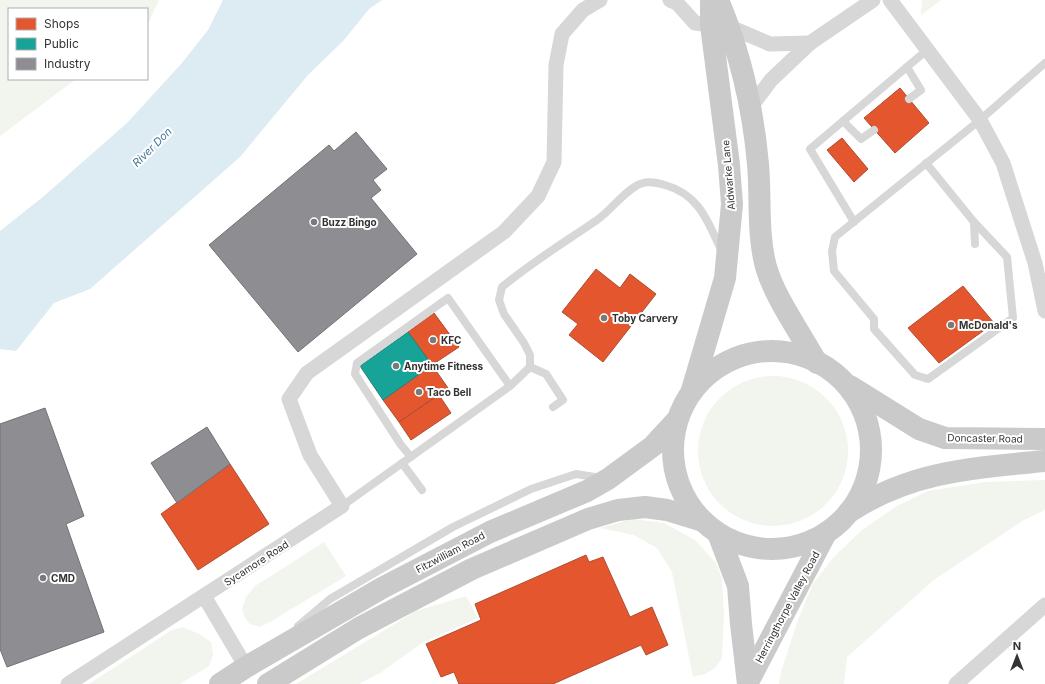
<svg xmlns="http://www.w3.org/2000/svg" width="1045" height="684" font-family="Inter,sans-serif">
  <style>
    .green { fill: #f1f5ed }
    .water { fill: #ddebf3 }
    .shops { fill: #e4572e; stroke: #af4c30 }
    .public { fill: #17a398; stroke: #1f817a }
    .industry { fill: #8d8d92; stroke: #727276 }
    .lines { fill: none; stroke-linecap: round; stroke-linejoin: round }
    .service { stroke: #d7d7d7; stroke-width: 8 }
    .minor { stroke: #d7d7d7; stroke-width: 15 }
    .primary { stroke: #cacaca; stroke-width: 22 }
    .poi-dot { fill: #7a7a7a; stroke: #fff; stroke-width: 1.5 }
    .labels { text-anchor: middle; stroke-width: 4; stroke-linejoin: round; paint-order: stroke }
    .street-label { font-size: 10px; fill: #333; stroke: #fff }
    .poi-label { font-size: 10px; font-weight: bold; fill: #333; stroke: #fff; text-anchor: start }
    .water-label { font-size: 11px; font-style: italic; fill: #3f7597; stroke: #fff }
  </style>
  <rect width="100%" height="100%" fill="#fff"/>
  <g class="green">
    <path d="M0 0H159L147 26V9H9V79H76L0 136Z"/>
    <path d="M922 0H941L921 15Z"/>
    <circle cx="773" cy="451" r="75"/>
    <path d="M1045 480V510L1022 521 935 579 847 657 844 684H779L781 672 798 620 813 584 833 558 862 530 897 506 928 491 985 482Z"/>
    <path d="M632 519 664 523 695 540 716 563 722 579 724 613 722 658 715 668 705 674 693 677 672 572 657 548 634 535 600 528Z"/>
    <path d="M324 542 346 576 270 622 260 627 250 624 245 618 242 609 246 597 255 586Z"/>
    <path d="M466 596 478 618 422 643 380 673 359 684H296L416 611Z"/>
    <path d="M183 627 199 634 211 642 213 655 209 666 180 684H89L172 630Z"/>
  </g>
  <path class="water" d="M223 0H382L369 9 344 40 308 75 240 157 90 289 54 303 16 351 0 349V231L44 196 127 123 182 63 208 30Z"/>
  <g class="shops">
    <path d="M900 88 929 123 895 153 864 118Z"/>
    <path d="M842 138 868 169 854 182 827 150Z"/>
    <path d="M596 269 620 288 630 274 656 294 603 362 569 335 578 324 562 312Z"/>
    <path d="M963 286 994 323 939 363 908 328Z"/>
    <path d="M434 313 459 347 432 365 408 332Z"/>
    <path d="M432 365 448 388 399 422 383 400Z"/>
    <path d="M439 395 451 413 411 440 399 422Z"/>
    <path d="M230 464 269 524 198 570 161 514Z"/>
    <path d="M586 555 589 562 603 557 630 617 652 607 668 645 646 655 641 645 553 684H459L454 672 441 677 426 644 481 620 475 604Z"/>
  </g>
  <path class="public" d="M408 332 432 365 383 400 360 366Z"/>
  <g class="industry">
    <path d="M356 132 387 169 373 180 381 190 371 198 417 254 298 352 209 245 329 145 334 151Z"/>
    <path d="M45 408 84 516 66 524 104 632 7 667 0 649V424Z"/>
    <path d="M207 427 230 464 177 503 151 463Z"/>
  </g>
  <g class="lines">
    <g class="service">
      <path d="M907 67 921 90 909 99"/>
      <path d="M843 121 861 139 874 130"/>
      <path d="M926 163 974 222 975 244"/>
      <path d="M854 222 810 149 927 50"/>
      <path d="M974 222 1007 257 1013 318 928 379 915 375 874 329V319L834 271 832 251 835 237 980 120 1045 63"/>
      <path d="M530 367 546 374 563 400 553 407"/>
      <path d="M411 457 401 445 355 374 357 363 448 298 510 386"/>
      <path d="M402 463 422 490"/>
      <path d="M342 506 510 386 530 367V355L524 343 504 314 499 300 502 287C532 262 565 242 597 220 611 210 621 195 636 186 645 180 656 182 665 185 700 195 708 222 722 252"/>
      <path d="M298 626 330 599 453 527 531 489 576 474 601 478"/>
    </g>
    <g class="minor">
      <path d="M670 0 677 3 695 23 711 25"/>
      <path d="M890 0 980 120 1003 163 1035 263 1045 311"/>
      <path d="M730 27 770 44 810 43 771 80 750 108"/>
      <path d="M810 43 873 0"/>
      <path d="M204 596 246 667"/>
      <path d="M68 684 342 506 310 455 289 399 307 373 504 232 538 196 554 162 556 65 562 34 583 10 600 0"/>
      <path d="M956 684 1045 605"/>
    </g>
    <g class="primary">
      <path d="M718 0C740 52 753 108 758 164 761 198 757 233 766 267 775 298 801 334 817 363"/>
      <circle cx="772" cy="450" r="99"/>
      <path d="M850 386 919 429 945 438 1045 439"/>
      <path d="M692 390 725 278 732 204 729 165 711 25V0"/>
      <path d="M849 512C912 471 973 468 1045 461"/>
      <path d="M718 533 738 586 741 624 748 684"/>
      <path d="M748 682 826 533"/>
      <path d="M220 684 246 667 382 588 490 532 587 491 608 479 653 446 677 420"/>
      <path d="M268 684 359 628 472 569 588 519 618 510 645 507 667 510 703 521"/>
    </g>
  </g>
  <g class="poi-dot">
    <circle cx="314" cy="222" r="4"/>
    <circle cx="604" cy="318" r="4"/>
    <circle cx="951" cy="325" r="4"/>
    <circle cx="433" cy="340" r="4"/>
    <circle cx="396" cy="366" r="4"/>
    <circle cx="419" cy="392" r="4"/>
    <circle cx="43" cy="578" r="4"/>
  </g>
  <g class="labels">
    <g class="street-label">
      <text transform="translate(728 175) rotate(-95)" y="4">Aldwarke Lane</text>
      <text transform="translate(985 438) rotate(1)" y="4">Doncaster Road</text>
      <text transform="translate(450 552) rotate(-28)" y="4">Fitzwilliam Road</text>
      <text transform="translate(256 563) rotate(-33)" y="4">Sycamore Road</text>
      <text transform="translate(787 607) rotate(-62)" y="4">Herringthorpe Valley Road</text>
    </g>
    <g class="poi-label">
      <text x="322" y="226">Buzz Bingo</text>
      <text x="612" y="322">Toby Carvery</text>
      <text x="959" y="329">McDonald's</text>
      <text x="441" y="344">KFC</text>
      <text x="404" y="370">Anytime Fitness</text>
      <text x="427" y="396">Taco Bell</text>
      <text x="51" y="582">CMD</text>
    </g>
    <g class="water-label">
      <text transform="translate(152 147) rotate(-45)" y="4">River Don</text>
    </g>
  </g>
  <rect x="8" y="8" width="140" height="72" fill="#ffffff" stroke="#adadad"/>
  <rect x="16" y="18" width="20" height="12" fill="#e4572e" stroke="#adadad"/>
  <text x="44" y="28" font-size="12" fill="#333333">Shops</text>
  <rect x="16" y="38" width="20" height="12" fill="#17a398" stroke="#adadad"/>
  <text x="44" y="48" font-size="12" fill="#333333">Public</text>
  <rect x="16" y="58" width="20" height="12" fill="#8d8d92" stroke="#adadad"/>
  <text x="44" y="68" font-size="12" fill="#333333">Industry</text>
  <g transform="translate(1017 656)" stroke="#ffffff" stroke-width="3" paint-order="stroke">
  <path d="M0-3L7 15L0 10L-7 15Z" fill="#333333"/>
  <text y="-6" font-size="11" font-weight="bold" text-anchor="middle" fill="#333333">N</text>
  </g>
</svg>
